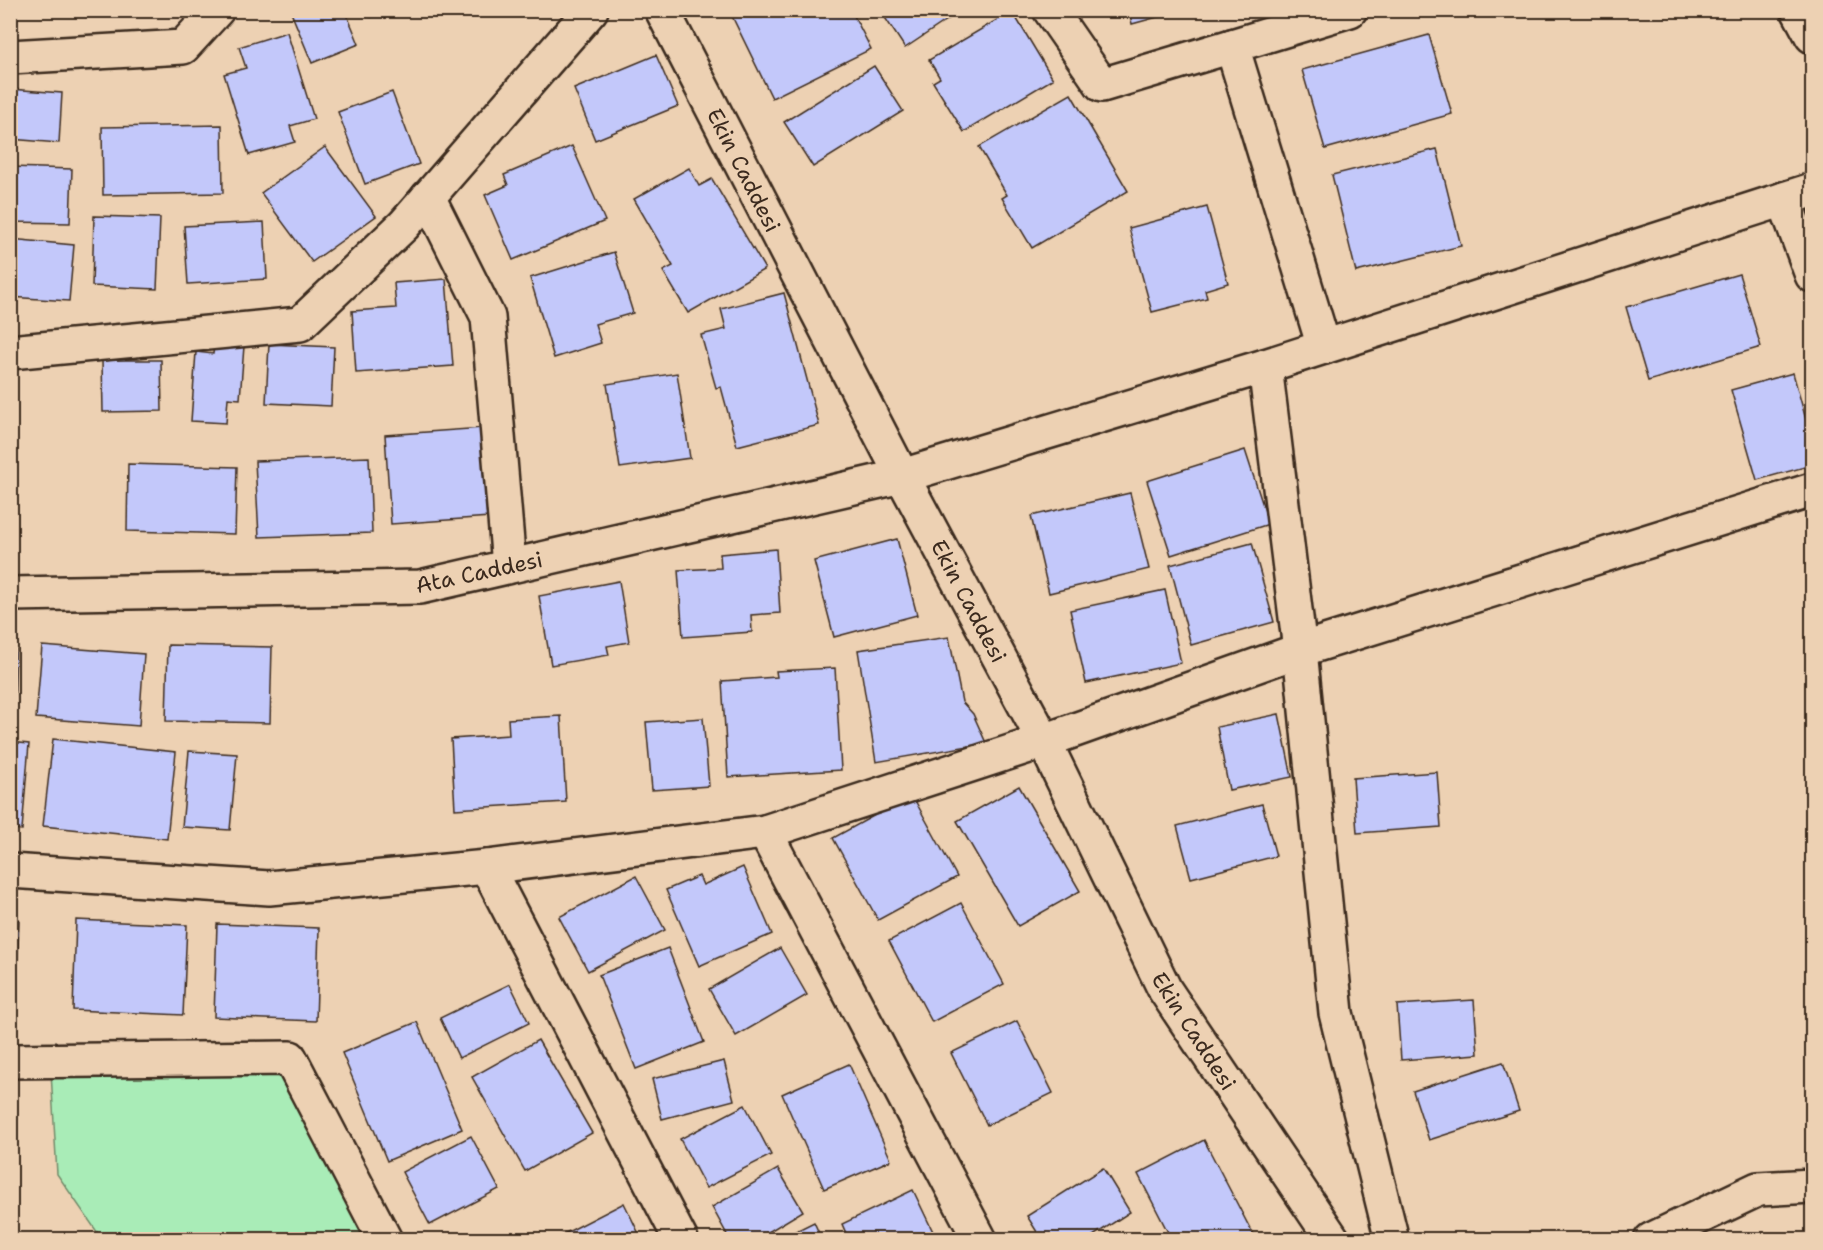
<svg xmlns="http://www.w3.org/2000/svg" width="1823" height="1250" font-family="'Shantell Sans',sans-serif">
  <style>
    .green { fill: #a9ecb7; stroke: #728b6a; stroke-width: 1.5 }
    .building { fill: #c3c8fa; stroke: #3b2a1e; stroke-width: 1.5 }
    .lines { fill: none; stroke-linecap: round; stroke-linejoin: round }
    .minor-casing { stroke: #3b2a1e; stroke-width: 38 }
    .tertiary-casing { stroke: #3b2a1e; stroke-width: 38 }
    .minor { stroke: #edd1b3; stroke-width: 33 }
    .tertiary { stroke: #edd1b3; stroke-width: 33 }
    .labels { text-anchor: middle; stroke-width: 4.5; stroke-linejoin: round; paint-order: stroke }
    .street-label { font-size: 22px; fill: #3b2a1e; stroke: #edd1b3 }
  </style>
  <rect width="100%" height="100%" fill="#edd1b3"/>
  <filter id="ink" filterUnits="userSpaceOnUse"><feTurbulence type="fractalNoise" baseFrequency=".0167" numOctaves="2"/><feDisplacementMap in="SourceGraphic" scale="12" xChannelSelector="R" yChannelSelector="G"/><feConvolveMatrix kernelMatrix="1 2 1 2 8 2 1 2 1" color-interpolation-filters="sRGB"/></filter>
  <g filter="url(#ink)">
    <path class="green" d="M283 1071 364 1239H102L57 1174 51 1072Z"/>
    <g class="building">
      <path d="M290 10H345L359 44 312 63Z"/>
      <path d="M370 10H397L371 17Z"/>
      <path d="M729 10H851L871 49 772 98Z"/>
      <path d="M880 10H962L905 48Z"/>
      <path d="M1129 10H1183L1132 24Z"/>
      <path d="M1012 11 1053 79 964 132 933 82 940 78 929 60Z"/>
      <path d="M287 32 314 119 290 126 295 142 249 155 224 74 246 68 239 47Z"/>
      <path d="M1429 35 1452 114 1325 149 1302 70Z"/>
      <path d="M656 55 678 106 595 140 574 89Z"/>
      <path d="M874 66 903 111 813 167 784 122Z"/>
      <path d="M10 89 62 93 59 143 10 139Z"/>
      <path d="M392 92 419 164 365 184 338 112Z"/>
      <path d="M1071 94 1128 191 1032 248 1002 198 1007 195 979 147Z"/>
      <path d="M222 125 223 193 103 195 102 127Z"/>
      <path d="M572 146 605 221 513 260 485 195 508 185 504 175Z"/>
      <path d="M325 147 376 216 312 262 261 193Z"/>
      <path d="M1437 149 1461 246 1356 272 1332 175Z"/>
      <path d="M10 167 72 169 70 223 10 222Z"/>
      <path d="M689 168 699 186 712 179 765 269 688 313 663 271 673 266 634 199Z"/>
      <path d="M1207 207 1228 283 1205 290 1207 298 1152 312 1129 228Z"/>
      <path d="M94 216 160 218 157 289 92 286Z"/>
      <path d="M264 222 267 279 188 284 184 226Z"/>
      <path d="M10 239 74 245 69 301 10 297Z"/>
      <path d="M614 252 633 313 595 324 601 343 554 358 530 278Z"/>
      <path d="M1739 274 1761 347 1648 381 1626 307Z"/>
      <path d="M446 279 453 366 356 373 352 311 396 308 394 283Z"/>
      <path d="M784 293 819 425 737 446 721 387 716 388 701 335 726 329 721 309Z"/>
      <path d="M214 344 244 346 240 399 228 398 226 423 191 421 196 352 213 354Z"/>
      <path d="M269 344 334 347 331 406 266 403Z"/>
      <path d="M102 360H161L162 411 103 412Z"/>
      <path d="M677 373 690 458 620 468 607 384Z"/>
      <path d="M1793 373 1812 441V465L1757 480 1731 390Z"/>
      <path d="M483 428 490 517 391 524 385 435Z"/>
      <path d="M1245 450 1269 524 1171 555 1147 481Z"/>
      <path d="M369 457 372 533 259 537 255 461Z"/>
      <path d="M128 464 237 467 235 534 127 531Z"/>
      <path d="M1130 493 1149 569 1049 593 1031 516Z"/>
      <path d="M897 539 917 615 834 637 814 561Z"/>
      <path d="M1252 543 1274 622 1191 645 1170 565Z"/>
      <path d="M776 549 780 613 751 615 752 632 683 637 678 570 721 568 720 554Z"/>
      <path d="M619 581 629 642 607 646 609 655 551 665 539 596Z"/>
      <path d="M1165 590 1181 663 1086 683 1070 610Z"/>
      <path d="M949 637 962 702 973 714 986 743 876 762 858 650Z"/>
      <path d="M168 645 272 647 270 723 166 721Z"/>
      <path d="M10 646H16L14 720H10Z"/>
      <path d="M42 646 144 654 139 726 36 718Z"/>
      <path d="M835 668 841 770 728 777 722 681 777 677 776 671Z"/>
      <path d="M1279 714 1292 777 1229 790 1217 727Z"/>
      <path d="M561 716 566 802 455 809 451 739 509 735 508 719Z"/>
      <path d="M703 718 709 786 652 790 646 722Z"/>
      <path d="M53 739 176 752 167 839 43 826Z"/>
      <path d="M10 742 29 744 22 830 10 829Z"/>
      <path d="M189 751 237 754 230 830 182 827Z"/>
      <path d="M1437 772 1441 827 1357 833 1353 778Z"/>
      <path d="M1019 786 1080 891 1018 926 957 821Z"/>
      <path d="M912 795 957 877 878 920 833 838Z"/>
      <path d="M1262 804 1276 856 1191 878 1177 826Z"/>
      <path d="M743 867 772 934 699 966 666 890 699 876 703 885Z"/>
      <path d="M636 876 665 930 588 971 559 917Z"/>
      <path d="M961 903 1004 984 932 1022 889 941Z"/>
      <path d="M10 919H19L16 1009H10Z"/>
      <path d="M76 920 187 925 183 1015 73 1010Z"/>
      <path d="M217 924 319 928 316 1021 214 1017Z"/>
      <path d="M668 948 704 1042 636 1069 599 975Z"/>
      <path d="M780 948 807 995 736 1036 709 989Z"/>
      <path d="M510 984 529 1023 459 1058 440 1018Z"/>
      <path d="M1474 1000 1478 1054 1401 1060 1397 1005Z"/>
      <path d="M1017 1021 1053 1093 987 1125 951 1053Z"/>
      <path d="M417 1022 462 1129 387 1161 342 1053Z"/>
      <path d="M538 1040 592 1133 525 1171 472 1077Z"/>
      <path d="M724 1061 734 1100 662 1119 652 1079Z"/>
      <path d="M1503 1062 1519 1111 1429 1140 1413 1091Z"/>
      <path d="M849 1064 891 1160 824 1189 782 1094Z"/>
      <path d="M745 1105 771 1155 706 1188 680 1139Z"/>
      <path d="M471 1136 499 1189 430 1225 402 1172Z"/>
      <path d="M1204 1140 1256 1240H1172L1138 1174Z"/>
      <path d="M1103 1168 1130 1212 1087 1240H1042L1027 1216Z"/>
      <path d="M778 1169 803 1211 755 1240H730L712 1207Z"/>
      <path d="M913 1190 937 1240H849L842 1224Z"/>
      <path d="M624 1203 642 1240H554V1239Z"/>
      <path d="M814 1222 822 1240H778Z"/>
    </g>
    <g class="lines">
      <defs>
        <g id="minor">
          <path d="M1050 10 1102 85 1232 46 1324 347"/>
          <path d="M1798 10 1812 36"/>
          <path d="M1232 46 1350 10"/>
          <path d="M10 57 183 47 217 10"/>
          <path d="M428 197 488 317 509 566"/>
          <path d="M1784 199 1812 275"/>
          <path d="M10 352 300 324 404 225 591 10"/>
          <path d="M1265 366 1300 650 1336 1013 1392 1240"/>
          <path d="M765 832 980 1240"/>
          <path d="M487 867 681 1240"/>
          <path d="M10 871 269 888 487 867 765 832 1044 741 1300 650 1812 490"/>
          <path d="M10 1061 290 1058 385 1240"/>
          <path d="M1651 1240 1758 1189 1812 1186"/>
        </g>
        <g id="tertiary">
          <path d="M662 10 902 476 1044 741 1165 990 1333 1240"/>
          <path d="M10 594 420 587 902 476 1265 366 1812 190"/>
        </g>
      </defs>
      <use href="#minor" class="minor-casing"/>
      <use href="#tertiary" class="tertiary-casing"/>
      <use href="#minor" class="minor"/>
      <use href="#tertiary" class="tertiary"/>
    </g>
  </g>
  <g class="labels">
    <g class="street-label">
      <text transform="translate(744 170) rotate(63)" y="8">Ekin Caddesi</text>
      <text transform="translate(479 572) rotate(-12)" y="8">Ata Caddesi</text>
      <text transform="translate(969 601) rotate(62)" y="8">Ekin Caddesi</text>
      <text transform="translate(1194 1031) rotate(57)" y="8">Ekin Caddesi</text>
    </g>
  </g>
  <rect width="1823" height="1250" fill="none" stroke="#edd1b3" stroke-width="36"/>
  <rect x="18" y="18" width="1787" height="1214" fill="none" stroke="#3b2a1e" stroke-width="2" filter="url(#ink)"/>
</svg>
